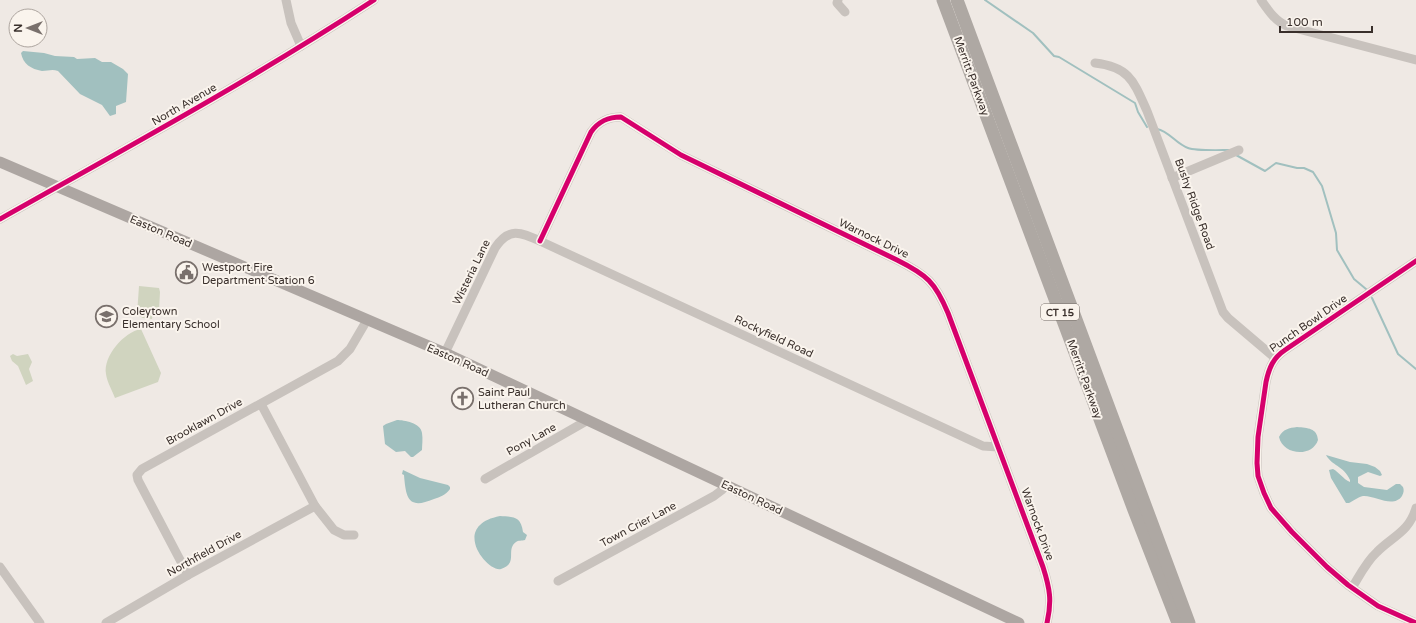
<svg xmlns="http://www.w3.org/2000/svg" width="1416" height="623" font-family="'Varela Round',sans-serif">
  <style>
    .green { fill: #d0d4bf }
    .water { fill: #a1c0bf }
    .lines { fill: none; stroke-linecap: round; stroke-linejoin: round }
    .stream { stroke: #a1c0bf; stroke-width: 2 }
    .minor { stroke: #c8c2bd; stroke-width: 9 }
    .major { stroke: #ada6a2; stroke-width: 11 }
    .highway { stroke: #aea8a3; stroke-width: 13 }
    .cycleway-casing { stroke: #faf4ed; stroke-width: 8 }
    .cycleway { stroke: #d6006c; stroke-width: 5 }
    .labels { text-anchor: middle; stroke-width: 4; stroke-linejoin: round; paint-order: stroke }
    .shield { fill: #faf4ed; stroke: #736a65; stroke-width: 1 }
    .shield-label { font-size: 10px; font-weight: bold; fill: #392f2b }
    .street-label { font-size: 11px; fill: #392f2b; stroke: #faf4ed }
    .poi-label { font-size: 11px; fill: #392f2b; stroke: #faf4ed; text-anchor: start }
  </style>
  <rect width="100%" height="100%" fill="#efe9e4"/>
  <g class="green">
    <path d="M139 286 159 288 160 292 159 310 157 312H153L152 319 143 318 137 315Z"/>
    <path d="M141 329 161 373 158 382 115 398C112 390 107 382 106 374 103 356 124 332 141 329Z"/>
    <path d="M13 354 17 356 28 354 32 362 29 369 33 381 26 385 18 366 12 361 10 356Z"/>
  </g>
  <g class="water">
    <path d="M23 51 44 53 55 56 74 57 77 59 95 58 102 62H111L123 69 128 74 126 102 116 106V114L110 116 102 105 80 94 58 71C52 69 48 71 42 71 31 69 23 64 21 53Z"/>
    <path d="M397 420C404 420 421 423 422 433 423 439 422 445 422 450L413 457H411L405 451 396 452 385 444 383 426 386 424Z"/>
    <path d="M1297 427C1308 428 1317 428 1318 440 1312 458 1283 455 1279 437 1283 429 1289 428 1297 427Z"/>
    <path d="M1326 455 1350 462 1367 464 1375 467 1380 471 1382 475 1380 476 1368 472 1358 477V483L1364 487 1387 490 1396 484H1400L1403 487C1404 490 1404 492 1402 496 1393 509 1375 495 1363 496 1358 497 1353 501 1349 503H1346L1331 478 1329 470 1333 469C1339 472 1343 479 1350 482V480C1343 465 1332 466 1326 455Z"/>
    <path d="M403 470 420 478 448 485 450 487V489C446 495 440 497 434 499 408 510 406 498 404 475L402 474Z"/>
    <path d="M500 516C513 517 521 516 523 532L527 535 525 540C522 541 518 540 516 542 505 550 519 563 501 569 488 573 449 526 500 516Z"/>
  </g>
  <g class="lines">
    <g class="stream">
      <path d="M985 0 1033 33 1054 56 1059 57 1135 103 1138 112 1147 127"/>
      <path d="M1157 129C1169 131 1176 144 1188 148 1196 151 1220 150 1229 150"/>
      <path d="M1236 155 1265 171 1276 163 1297 168H1304L1313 172 1322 186 1336 233 1337 250 1354 279 1366 289"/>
      <path d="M1372 298 1398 354 1416 369"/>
    </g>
    <g class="minor">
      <path d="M286 0 291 23 301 46"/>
      <path d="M838 0 837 3 845 12"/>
      <path d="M1261 0C1268 10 1275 21 1287 26L1416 60"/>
      <path d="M1095 63C1130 67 1134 82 1147 111L1223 312 1228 318 1275 358"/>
      <path d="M1172 178 1239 150"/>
      <path d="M0 219C126 148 253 79 374 0"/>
      <path d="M540 241 591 132C599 121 608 117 621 117L681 155 897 260C927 275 935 282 948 313L1043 567C1050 589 1052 601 1047 623"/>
      <path d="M1416 261 1285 350C1273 358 1269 368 1266 382L1258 437 1257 463 1258 476 1264 493 1271 508 1292 532 1327 567 1348 585 1378 606 1416 623"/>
      <path d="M445 353 495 248C509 227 520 232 540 241L983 446 998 447"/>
      <path d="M261 404 315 506 334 530 344 535H354"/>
      <path d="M485 479 588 420"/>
      <path d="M0 567 40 623"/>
      <path d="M188 575 138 480 137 475 142 469 338 361 350 349 367 320"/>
      <path d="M558 581 714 496 722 490 726 485"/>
      <path d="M1352 588C1360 575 1366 562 1377 552 1393 536 1409 532 1416 508"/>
      <path d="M106 623 188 575 315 506"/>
    </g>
    <path class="major" d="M0 162 445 353 1019 623"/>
    <g class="highway">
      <path d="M943 0 1134 510 1178 623"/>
      <path d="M957 0 1189 623"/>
    </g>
    <defs>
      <g id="cycleway">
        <path d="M0 219C126 148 253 79 374 0"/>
        <path d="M540 241 591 132C599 121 608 117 621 117L681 155 897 260C927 275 935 282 948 313L1043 567C1050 589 1052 601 1047 623"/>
        <path d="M1416 261 1285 350C1273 358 1269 368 1266 382L1258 437 1257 463 1258 476 1264 493 1271 508 1292 532 1327 567 1348 585 1378 606 1416 623"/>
      </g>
    </defs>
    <use href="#cycleway" class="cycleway-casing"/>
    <use href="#cycleway" class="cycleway"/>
  </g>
  <defs>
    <symbol id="civic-ring" viewBox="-11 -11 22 22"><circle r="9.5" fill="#faf4ed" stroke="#79706c" stroke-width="1.5"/><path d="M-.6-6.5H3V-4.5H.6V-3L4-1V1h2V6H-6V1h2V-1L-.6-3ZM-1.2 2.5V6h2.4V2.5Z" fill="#79706c"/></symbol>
    <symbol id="school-ring" viewBox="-11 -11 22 22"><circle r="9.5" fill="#faf4ed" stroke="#79706c" stroke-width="1.5"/><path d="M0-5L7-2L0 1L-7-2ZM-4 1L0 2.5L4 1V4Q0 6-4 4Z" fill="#79706c"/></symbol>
    <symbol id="church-ring" viewBox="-11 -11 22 22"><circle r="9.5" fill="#faf4ed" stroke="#79706c" stroke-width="1.5"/><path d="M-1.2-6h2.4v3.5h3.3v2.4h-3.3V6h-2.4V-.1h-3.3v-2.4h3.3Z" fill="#79706c"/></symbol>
  </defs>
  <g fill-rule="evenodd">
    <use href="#civic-ring" x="174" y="260" width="25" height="25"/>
    <use href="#school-ring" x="94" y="304" width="25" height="25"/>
    <use href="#church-ring" x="450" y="386" width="25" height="25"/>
  </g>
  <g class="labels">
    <rect class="shield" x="1041" y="304" width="38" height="16" rx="3"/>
    <g class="shield-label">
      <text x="1060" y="316">CT 15</text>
    </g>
    <g class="street-label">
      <text transform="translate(972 76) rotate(70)" y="4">Merritt Parkway</text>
      <text transform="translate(184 104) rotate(-30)" y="4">North Avenue</text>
      <text transform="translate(1195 204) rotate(70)" y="4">Bushy Ridge Road</text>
      <text transform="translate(161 231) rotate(23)" y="4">Easton Road</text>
      <text transform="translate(874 238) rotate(26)" y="4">Warnock Drive</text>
      <text transform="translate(471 272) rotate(-64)" y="4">Wisteria Lane</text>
      <text transform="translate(1308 323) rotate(-35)" y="4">Punch Bowl Drive</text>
      <text transform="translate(774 336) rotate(25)" y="4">Rockyfield Road</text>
      <text transform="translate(458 360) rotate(24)" y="4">Easton Road</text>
      <text transform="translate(1085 379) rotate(70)" y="4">Merritt Parkway</text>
      <text transform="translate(204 421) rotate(-29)" y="4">Brooklawn Drive</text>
      <text transform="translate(531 439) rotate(-29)" y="4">Pony Lane</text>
      <text transform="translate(752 497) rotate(25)" y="4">Easton Road</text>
      <text transform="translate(638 524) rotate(-28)" y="4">Town Crier Lane</text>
      <text transform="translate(1038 524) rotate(70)" y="4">Warnock Drive</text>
      <text transform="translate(204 553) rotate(-29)" y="4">Northfield Drive</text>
    </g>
    <g class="poi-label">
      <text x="202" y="271">Westport Fire<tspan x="202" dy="13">Department Station 6</tspan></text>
      <text x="122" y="315">Coleytown<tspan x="122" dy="13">Elementary School</tspan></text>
      <text x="478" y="396">Saint Paul<tspan x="478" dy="13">Lutheran Church</tspan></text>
    </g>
  </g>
  <g transform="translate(28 28) rotate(270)"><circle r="19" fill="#faf4ed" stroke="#ada59f"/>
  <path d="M0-3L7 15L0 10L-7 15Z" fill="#79706c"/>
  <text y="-6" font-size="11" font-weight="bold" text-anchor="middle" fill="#392f2b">N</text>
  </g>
  <path d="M1280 26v6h92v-6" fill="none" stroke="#392f2b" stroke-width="2"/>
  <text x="1286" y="26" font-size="12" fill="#392f2b" stroke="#faf4ed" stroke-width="3" paint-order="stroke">100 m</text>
</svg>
